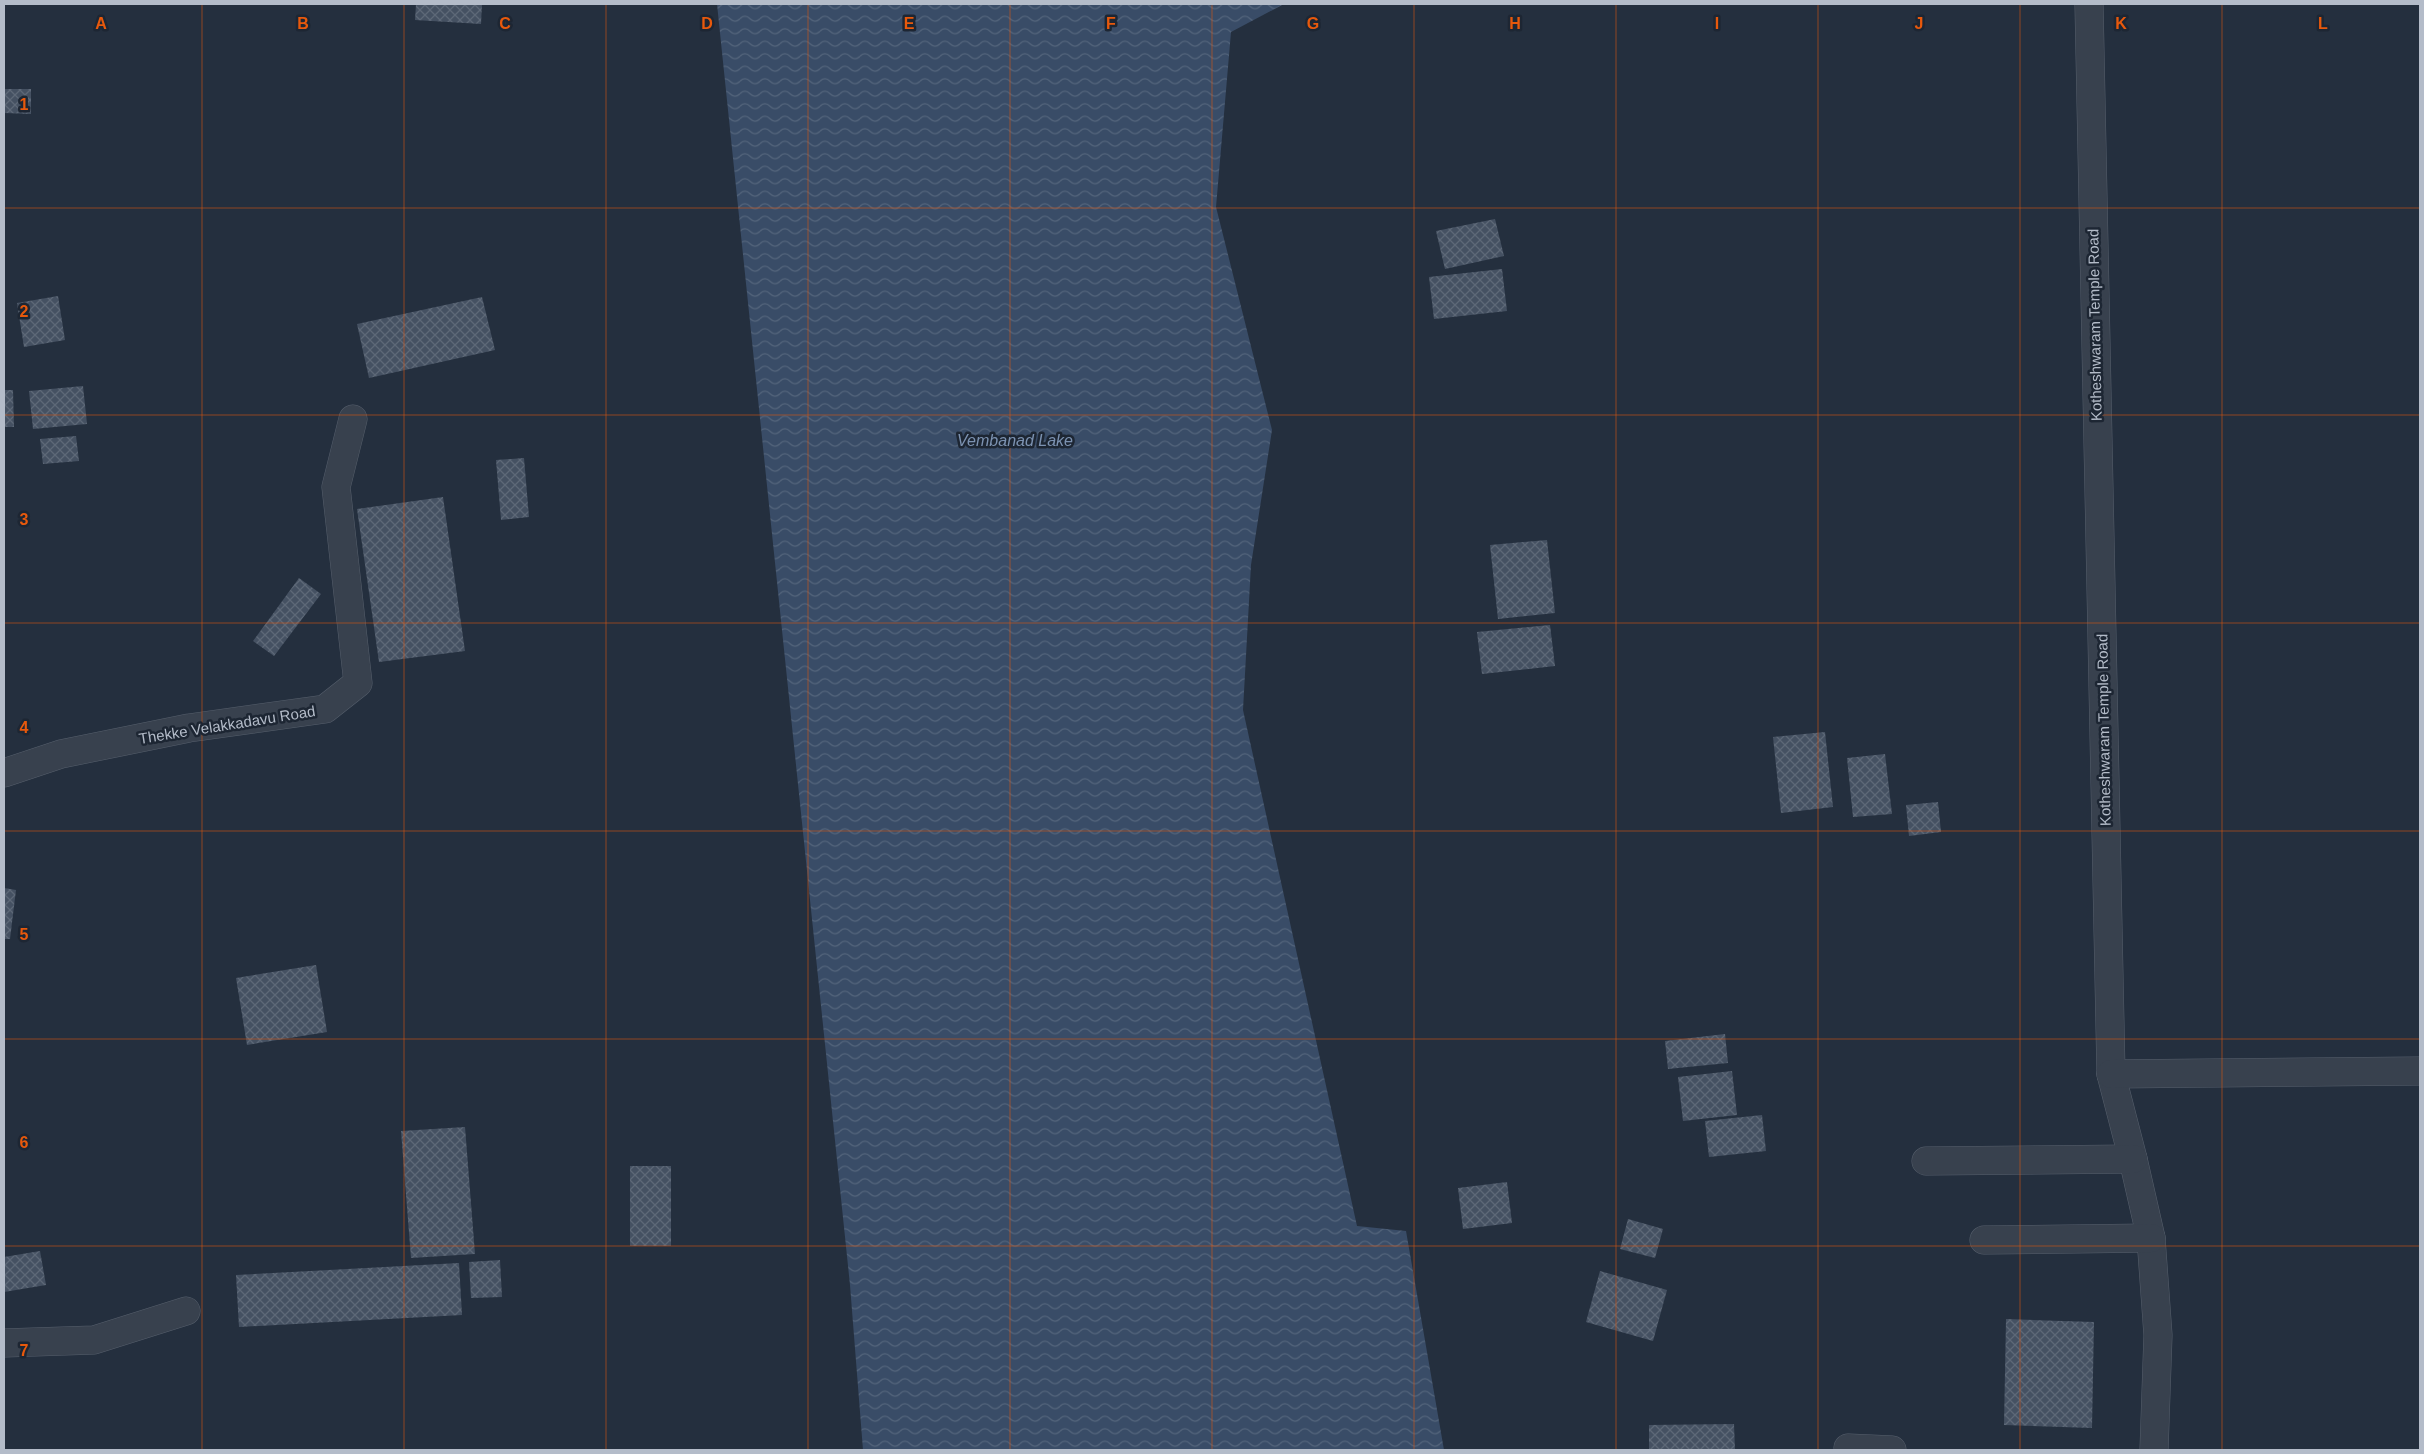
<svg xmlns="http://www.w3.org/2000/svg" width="2424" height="1454" font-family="Arial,sans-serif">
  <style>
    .water { fill: url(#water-waves) }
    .building { fill: url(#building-cross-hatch) }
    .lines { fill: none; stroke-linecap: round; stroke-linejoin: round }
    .minor-casing { stroke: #565f6c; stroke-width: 29 }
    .minor { stroke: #38414e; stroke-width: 28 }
    .grid { fill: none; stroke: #e8590c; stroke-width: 1; stroke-opacity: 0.55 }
    .labels { text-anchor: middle; stroke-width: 5; stroke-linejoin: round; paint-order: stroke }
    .street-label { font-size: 15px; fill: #b4bcc9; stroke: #1d2633 }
    .water-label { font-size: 16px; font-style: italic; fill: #7c92b1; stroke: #1d2633 }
    .grid-label { font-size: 16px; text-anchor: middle; font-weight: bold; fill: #e8590c; stroke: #1d2633; stroke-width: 5; stroke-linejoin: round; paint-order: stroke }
  </style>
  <defs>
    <pattern id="water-waves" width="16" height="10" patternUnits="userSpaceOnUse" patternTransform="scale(1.25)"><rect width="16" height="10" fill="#394c67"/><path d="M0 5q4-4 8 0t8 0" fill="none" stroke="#53647b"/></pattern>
    <pattern id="building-cross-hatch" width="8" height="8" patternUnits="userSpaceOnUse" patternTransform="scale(1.25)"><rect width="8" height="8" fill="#455162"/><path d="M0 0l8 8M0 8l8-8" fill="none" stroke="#5d6877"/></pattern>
  </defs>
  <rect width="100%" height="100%" fill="#242f3e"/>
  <path class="water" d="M717 4H1284L1231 32 1216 207 1272 430 1251 565 1243 710 1357 1226 1406 1231 1444 1450H863L850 1285Z"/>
  <g class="building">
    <path d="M416 4H482L481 24 415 20Z"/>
    <path d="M4 89H31V114L4 113Z"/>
    <path d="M1495 219 1504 256 1445 269 1436 231Z"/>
    <path d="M1502 269 1507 311 1434 319 1429 277Z"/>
    <path d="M58 296 65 340 24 347 17 303Z"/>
    <path d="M482 297 495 350 369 378 357 324Z"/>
    <path d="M83 386 87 424 33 429 29 391Z"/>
    <path d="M4 390H13L14 427H4Z"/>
    <path d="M76 436 79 461 43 464 40 439Z"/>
    <path d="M524 458 529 517 501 520 496 460Z"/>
    <path d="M443 497 465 651 379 662 357 509Z"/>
    <path d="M1547 540 1555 613 1498 619 1490 545Z"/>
    <path d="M299 578 321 594 274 656 253 641Z"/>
    <path d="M1550 625 1555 666 1482 674 1477 632Z"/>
    <path d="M1825 732 1833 807 1781 813 1773 737Z"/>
    <path d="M1885 754 1892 814 1853 817 1847 758Z"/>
    <path d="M1938 802 1941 832 1909 836 1906 805Z"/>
    <path d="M4 888 16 890 10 939H4Z"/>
    <path d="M316 965 327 1032 247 1045 236 978Z"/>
    <path d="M1725 1034 1728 1063 1668 1069 1665 1041Z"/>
    <path d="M1732 1071 1737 1115 1683 1121 1678 1077Z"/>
    <path d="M1762 1115 1766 1151 1709 1157 1705 1121Z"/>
    <path d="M465 1127 475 1254 411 1258 401 1131Z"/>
    <rect x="630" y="1166" width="41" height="80"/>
    <path d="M1507 1182 1512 1223 1463 1229 1458 1188Z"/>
    <path d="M1628 1219 1663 1229 1655 1258 1620 1249Z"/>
    <path d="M40 1251 46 1285 4 1292V1257Z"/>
    <path d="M500 1260 502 1297 471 1298 469 1262Z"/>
    <path d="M459 1263 462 1315 239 1327 236 1275Z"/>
    <path d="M1600 1271 1667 1290 1653 1341 1586 1322Z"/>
    <path d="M2006 1319 2094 1322 2092 1428 2004 1425Z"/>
    <path d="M1734 1424 1735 1450H1649V1425Z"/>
  </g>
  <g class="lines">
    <defs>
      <g id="minor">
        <path d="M2089 4 2111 1074 2133 1159 2151 1238 2158 1335 2154 1450"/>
        <path d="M4 773 61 754 189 728 325 709 358 683 336 487 353 419"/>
        <path d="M2111 1074 2420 1071"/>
        <path d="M1926 1161 2133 1159"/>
        <path d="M1984 1240 2151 1238"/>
        <path d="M4 1343 94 1340 186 1311"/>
        <path d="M1848 1448 1892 1450"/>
      </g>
    </defs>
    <use href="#minor" class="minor-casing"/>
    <use href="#minor" class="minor"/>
  </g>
  <path class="grid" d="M202 4V1450M404 4V1450M606 4V1450M808 4V1450M1010 4V1450M1212 4V1450M1414 4V1450M1616 4V1450M1818 4V1450M2020 4V1450M2222 4V1450M4 208H2420M4 415H2420M4 623H2420M4 831H2420M4 1039H2420M4 1246H2420"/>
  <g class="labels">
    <g class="street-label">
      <text transform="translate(2095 325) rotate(-91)" y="5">Kotheshwaram Temple Road</text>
      <text transform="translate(227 725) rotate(-9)" y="5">Thekke Velakkadavu Road</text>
      <text transform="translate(2104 730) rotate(-91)" y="5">Kotheshwaram Temple Road</text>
    </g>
    <g class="water-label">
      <text x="1015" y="446">Vembanad Lake</text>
    </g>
  </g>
  <g class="grid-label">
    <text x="101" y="29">A</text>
    <text x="303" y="29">B</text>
    <text x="505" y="29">C</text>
    <text x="707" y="29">D</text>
    <text x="909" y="29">E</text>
    <text x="1111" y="29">F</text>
    <text x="1313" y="29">G</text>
    <text x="1515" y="29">H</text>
    <text x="1717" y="29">I</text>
    <text x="1919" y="29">J</text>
    <text x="2121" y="29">K</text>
    <text x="2323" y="29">L</text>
    <text x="24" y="110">1</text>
    <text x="24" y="317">2</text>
    <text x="24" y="525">3</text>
    <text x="24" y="733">4</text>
    <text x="24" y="940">5</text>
    <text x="24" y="1148">6</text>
    <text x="24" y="1356">7</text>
  </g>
  <rect width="2424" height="1454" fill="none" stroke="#b4bcc9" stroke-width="10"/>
</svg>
